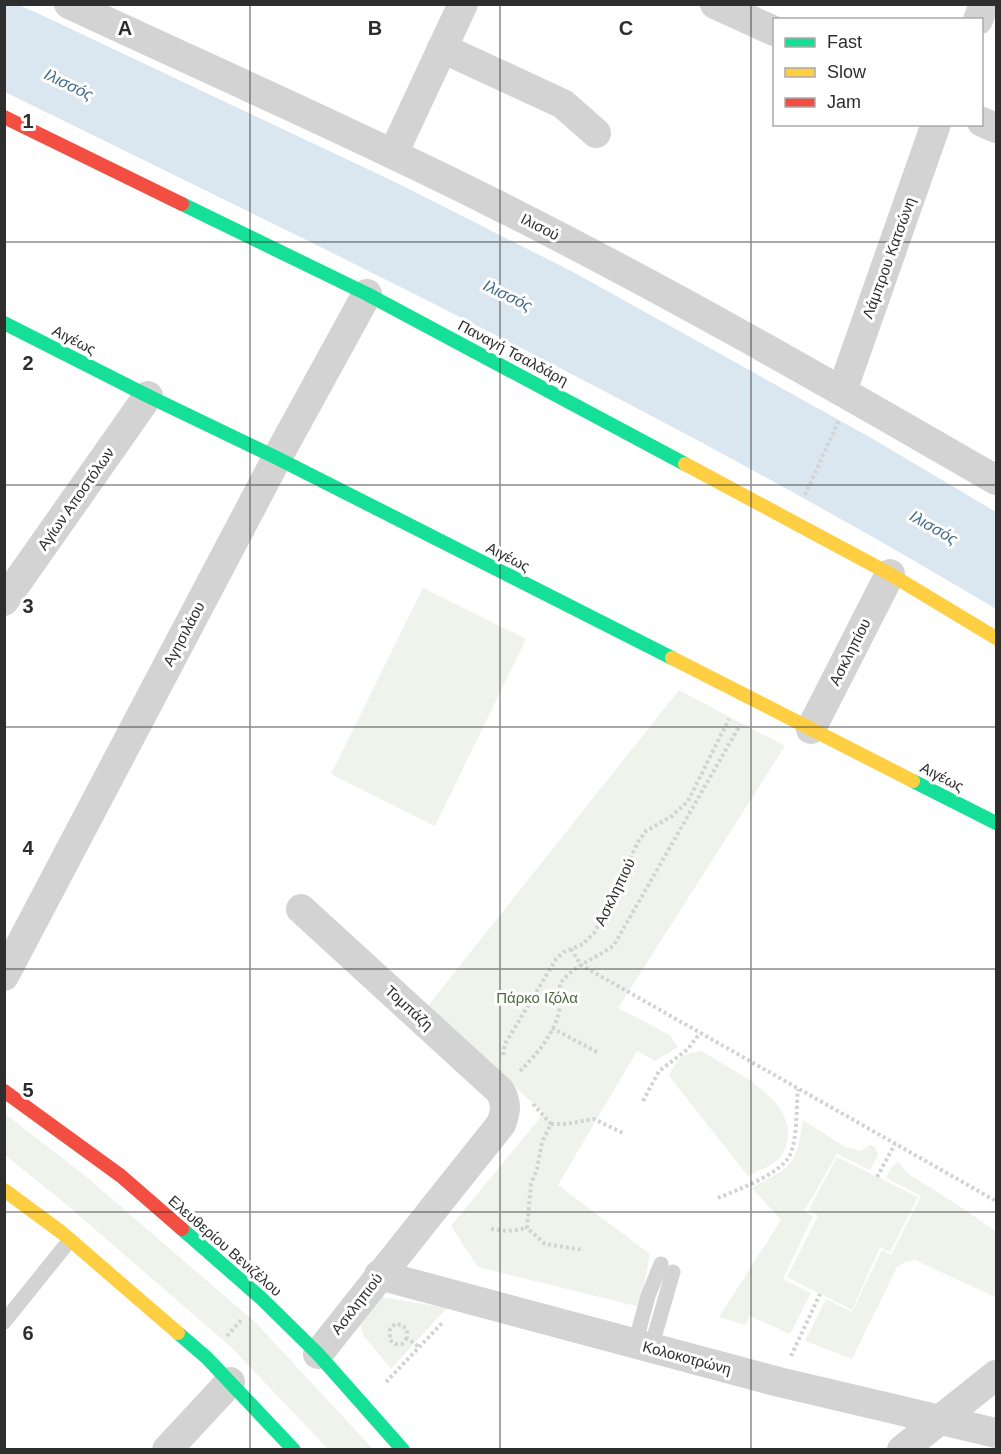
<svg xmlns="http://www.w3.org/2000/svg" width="1001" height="1454" font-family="Helvetica,sans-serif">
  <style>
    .green { fill: #f0f3ec }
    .water { fill: #dae6f0 }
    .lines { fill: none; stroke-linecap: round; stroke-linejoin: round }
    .path { stroke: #d3d3d3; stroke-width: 4; stroke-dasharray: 3 3; stroke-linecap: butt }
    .lane { stroke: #d3d3d3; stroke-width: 15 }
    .street { stroke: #d3d3d3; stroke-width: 30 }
    .fast { stroke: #16e098; stroke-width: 14 }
    .slow { stroke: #ffcf43; stroke-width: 14 }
    .jam { stroke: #f24e42; stroke-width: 14 }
    .grid { fill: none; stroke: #2e2e2e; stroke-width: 1.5; stroke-opacity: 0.55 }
    .labels { text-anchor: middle; stroke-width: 6; stroke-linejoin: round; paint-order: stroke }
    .street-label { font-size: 15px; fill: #2e2e2e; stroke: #fff }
    .park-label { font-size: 15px; fill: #50663e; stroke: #fff }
    .water-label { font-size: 16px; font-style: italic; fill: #426c89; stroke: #fff }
    .grid-label { font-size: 20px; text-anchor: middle; font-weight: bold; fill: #2e2e2e; stroke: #fff; stroke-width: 6; stroke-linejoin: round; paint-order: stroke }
  </style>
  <rect width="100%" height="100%" fill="#fff"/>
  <g class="green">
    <path d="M423 588 526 639 435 826 331 774Z"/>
    <path d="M679 690 785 746 618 1008 670 1035 678 1047 655 1061 637 1051 558 1185 650 1254 640 1307 478 1267 451 1226 544 1113 427 1007Z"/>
    <path d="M701 1051C730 1069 797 1099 787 1142 786 1149 782 1157 776 1161 768 1168 757 1171 748 1176L669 1076C676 1060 683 1053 701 1051Z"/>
    <path d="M4 1113 83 1174 255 1322 373 1449H328L231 1347 61 1200 5 1155Z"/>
    <path d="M803 1120 845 1147 860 1151 870 1145 875 1147 878 1155 870 1170 837 1154 804 1211 813 1216 783 1279 811 1293 790 1334 750 1316 745 1325 719 1317 781 1220 752 1188C793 1165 795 1168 803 1120Z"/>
    <path d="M837 1157 918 1197 890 1252 880 1247 852 1310 787 1277 818 1216 808 1211Z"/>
    <path d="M898 1162 907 1173 964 1209 996 1232V1294L993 1296 915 1260 905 1262 897 1267 852 1359 805 1341 826 1299 852 1312 882 1250 891 1255 921 1196 886 1178 891 1168Z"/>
    <path d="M382 1297 447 1308 391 1369 363 1335 360 1324Z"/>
  </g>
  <path class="water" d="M4 5H18L35 12 399 184 573 272 873 439 996 512V609C677 418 339 256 5 92Z"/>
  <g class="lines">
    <g class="path">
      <path d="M805 495 839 420"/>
      <path d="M571 949 581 965 996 1201"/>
      <path d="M552 1028 597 1052"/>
      <path d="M503 1055 505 1044 556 959 564 952 583 944 595 932 638 842 646 831 672 816 688 801 729 719"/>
      <path d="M520 1071C537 1054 556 1032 560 1007 561 1000 559 991 560 984 573 965 596 959 614 945L740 725"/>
      <path d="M643 1101 659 1071 688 1049 700 1033"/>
      <path d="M533 1104 551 1124 542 1142 537 1169 531 1184 527 1228 545 1244 584 1250"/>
      <path d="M551 1124H566L594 1119 623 1133"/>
      <path d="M877 1177 895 1144"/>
      <path d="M718 1198C737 1190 781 1174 790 1155 798 1136 796 1109 798 1089"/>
      <path d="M491 1229 508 1231 527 1228"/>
      <path d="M227 1336 242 1319"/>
      <path d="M407 1338 402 1344H395L390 1340V1329L395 1324 402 1325 407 1330V1338L419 1347"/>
      <path d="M791 1356 820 1294"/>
      <path d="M386 1382 444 1321"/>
    </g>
    <g class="lane">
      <path d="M4 1322 70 1240"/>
      <path d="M635 1344 648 1296 661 1264"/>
      <path d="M651 1348 673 1272"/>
    </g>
    <g class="street">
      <path d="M69 4C210 70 352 132 491 202 663 288 830 384 996 480"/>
      <path d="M715 4 774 31"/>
      <path d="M978 20 984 4"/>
      <path d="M442 48 563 104 596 133"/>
      <path d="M982 122 996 128"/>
      <path d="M393 154 463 4"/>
      <path d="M842 391 936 124"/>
      <path d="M4 601 148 396"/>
      <path d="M811 729 890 574"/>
      <path d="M301 909 500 1091C507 1103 506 1111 501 1124L318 1354"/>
      <path d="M4 976 277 458 367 294"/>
      <path d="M379 1275 779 1382 996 1433"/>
      <path d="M167 1450 230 1382"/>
      <path d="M902 1450 996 1375"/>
    </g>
    <g class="fast">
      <path d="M182 204 367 294 685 464"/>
      <path d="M4 323 148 396 277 458 672 658"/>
      <path d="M913 781 996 823"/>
      <path d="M182 1229 261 1298 318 1354 403 1450"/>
      <path d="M178 1333 207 1358 294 1450"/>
    </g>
    <g class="slow">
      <path d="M685 464 890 574 996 638"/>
      <path d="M672 658 913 781"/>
      <path d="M4 1190 61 1232 178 1333"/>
    </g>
    <g class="jam">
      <path d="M4 117 182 204"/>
      <path d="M4 1091 121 1176 182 1229"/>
    </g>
  </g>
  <path class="grid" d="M250 4V1450M500 4V1450M751 4V1450M4 242H996M4 485H996M4 727H996M4 969H996M4 1212H996"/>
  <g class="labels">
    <g class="street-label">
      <text transform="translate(540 227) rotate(27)" y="5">Ιλισού</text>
      <text transform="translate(889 258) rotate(-70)" y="5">Λάμπρου Κατσώνη</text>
      <text transform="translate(74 340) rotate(27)" y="5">Αιγέως</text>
      <text transform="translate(513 353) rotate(28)" y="5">Παναγή Τσαλδάρη</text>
      <text transform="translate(76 499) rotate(-55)" y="5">Αγίων Αποστόλων</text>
      <text transform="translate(508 557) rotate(27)" y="5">Αιγέως</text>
      <text transform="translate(184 634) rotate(-62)" y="5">Αγησιλάου</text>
      <text transform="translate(850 652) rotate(-63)" y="5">Ασκληπίου</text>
      <text transform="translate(942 777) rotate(27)" y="5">Αιγέως</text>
      <text transform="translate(615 892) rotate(-64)" y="5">Ασκληπιού</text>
      <text transform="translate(409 1008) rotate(42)" y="5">Τομπάζη</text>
      <text transform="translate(225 1246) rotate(41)" y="5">Ελευθερίου Βενιζέλου</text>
      <text transform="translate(357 1304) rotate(-52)" y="5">Ασκληπιού</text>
      <text transform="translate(687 1358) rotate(15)" y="5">Κολοκοτρώνη</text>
    </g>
    <g class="park-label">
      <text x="537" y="1003">Πάρκο Ιζόλα</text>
    </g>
    <g class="water-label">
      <text transform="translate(69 84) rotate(26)" y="6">Ιλισσός</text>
      <text transform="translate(508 295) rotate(26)" y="6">Ιλισσός</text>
      <text transform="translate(934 527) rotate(30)" y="6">Ιλισσός</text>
    </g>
  </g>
  <g class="grid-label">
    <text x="125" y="35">A</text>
    <text x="375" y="35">B</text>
    <text x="626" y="35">C</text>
    <text x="28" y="128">1</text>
    <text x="28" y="370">2</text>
    <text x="28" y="613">3</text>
    <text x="28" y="855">4</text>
    <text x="28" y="1097">5</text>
    <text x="28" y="1340">6</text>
  </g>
  <rect width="1001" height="1454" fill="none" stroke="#2e2e2e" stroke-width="12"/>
  <rect x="773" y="18" width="210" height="108" fill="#ffffff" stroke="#ababab" stroke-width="1.5"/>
  <rect x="785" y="38" width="30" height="9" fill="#16e098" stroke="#ababab" stroke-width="1.5"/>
  <text x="827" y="48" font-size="18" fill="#2e2e2e">Fast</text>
  <rect x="785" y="68" width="30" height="9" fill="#ffcf43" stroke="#ababab" stroke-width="1.5"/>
  <text x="827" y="78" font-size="18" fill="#2e2e2e">Slow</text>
  <rect x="785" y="98" width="30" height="9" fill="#f24e42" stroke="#ababab" stroke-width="1.5"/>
  <text x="827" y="108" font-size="18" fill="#2e2e2e">Jam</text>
</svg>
